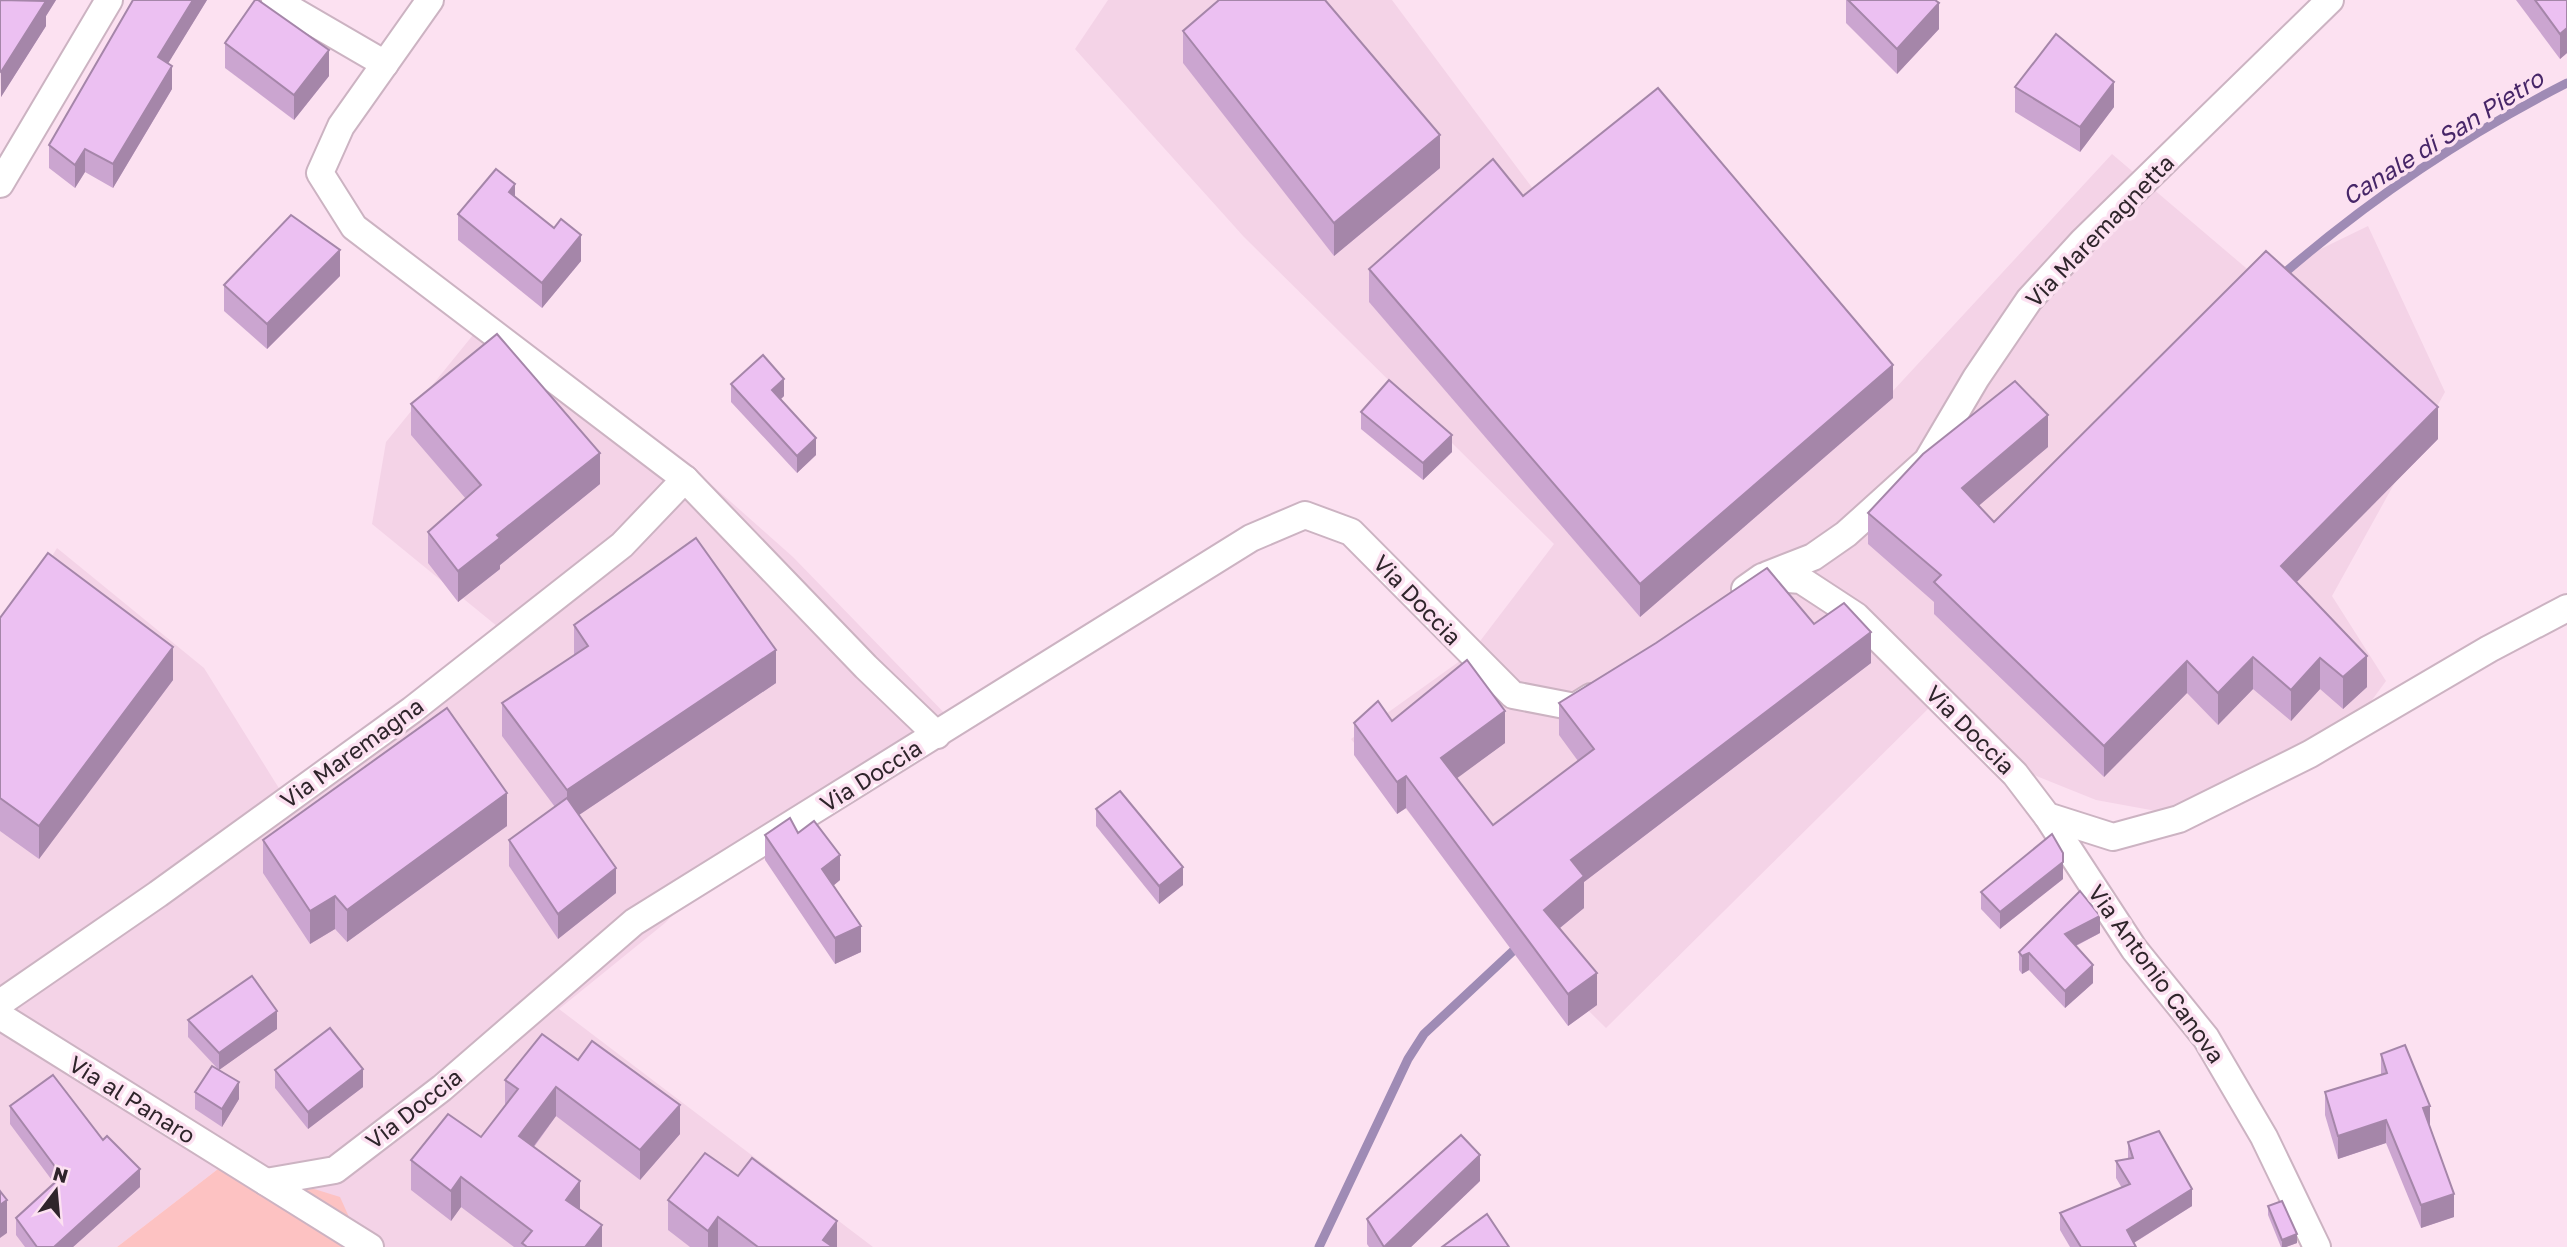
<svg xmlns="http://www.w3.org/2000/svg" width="2567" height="1247" font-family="'Golos Text',sans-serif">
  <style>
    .built { fill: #f4d3e7 }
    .green { fill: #fdc2c2 }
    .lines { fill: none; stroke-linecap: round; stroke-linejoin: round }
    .stream { stroke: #9f8bb5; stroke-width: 9 }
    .minor-casing { stroke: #ccb3c2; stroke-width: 30 }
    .minor { stroke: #fff; stroke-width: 26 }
    .wall { fill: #cba5d0 }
    .shaded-wall { fill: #a586a9 }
    .building { fill: #ecc0f2; stroke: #a586a9; stroke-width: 2 }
    .labels { text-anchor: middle; stroke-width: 7; stroke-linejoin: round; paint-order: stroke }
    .street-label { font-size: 23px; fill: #2f252b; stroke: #fce1f1 }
    .water-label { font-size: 24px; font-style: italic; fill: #472668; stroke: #fce1f1 }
  </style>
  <rect width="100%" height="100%" fill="#fce1f1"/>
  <g class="built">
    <path d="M1108 0H1392L1548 209 1891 393 2112 154 2259 279 2368 226 2445 392 2332 596 2386 681 2353 726 2189 817 2096 800 2014 767 1936 701 1606 1028 1479 902 1351 739 1471 653 1554 544 1244 237 1075 49Z"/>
    <path d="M486 319 696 471 793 557 954 723 725 862 665 923 559 1009 873 1247H374L227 1162 117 1247H0V642L57 548 204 668 290 806 519 644 372 524 386 442Z"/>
  </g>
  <path class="green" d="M227 1162 340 1197 358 1237 374 1247H117Z"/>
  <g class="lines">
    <g class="stream">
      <path d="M2281 276C2367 201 2465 135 2567 83"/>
      <path d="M1319 1247 1408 1059 1424 1034 1513 951"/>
    </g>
    <defs>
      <g id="minor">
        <path d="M275 0 385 64"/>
        <path d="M430 0 341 126 320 173 354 227 685 479 866 667 937 735"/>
        <path d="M0 184 109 0"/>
        <path d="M1767 575 1813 557 1846 534 1927 461 1976 378 2029 300 2083 241 2330 0"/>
        <path d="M1745 589 1762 577 1801 580 1856 616 2015 774 2047 816 2113 837 2179 819 2310 754 2489 649 2567 608"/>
        <path d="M2047 816 2134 949 2206 1038 2264 1137 2317 1247"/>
        <path d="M0 1003 158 894 412 710 622 545 685 479"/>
        <path d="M0 1016 370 1247"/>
        <path d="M266 1182 335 1170 442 1088 634 922 1251 538 1305 515 1351 532 1513 695 1575 707 1591 697"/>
      </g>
    </defs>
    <use href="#minor" class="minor-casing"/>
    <use href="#minor" class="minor"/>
  </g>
  <g class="wall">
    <path d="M0 0H56L46 16V26L1 97Z"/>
    <path d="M133 0H207L168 63 172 89 113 188 85 172 75 188 49 168V145Z"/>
    <path d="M1846 0H1935L1939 29 1897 74 1846 23Z"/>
    <path d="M2516 0H2567V53L2560 59Z"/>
    <path d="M1183 31 1440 168 1334 256 1183 63Z"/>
    <path d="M225 43 329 76 294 120 225 68Z"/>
    <path d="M2015 87 2114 107 2080 152 2015 112Z"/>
    <path d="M1523 196 1893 398 1640 617 1369 302V269Z"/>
    <path d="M515 197 554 228 581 261 542 308 458 240V214Z"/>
    <path d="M340 276 267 349 224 311V285Z"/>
    <path d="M731 384 784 396 781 399 816 455 797 473 731 402Z"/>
    <path d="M411 404 600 484 500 565V569L458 602 428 563V532L466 499 411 435Z"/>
    <path d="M1361 412 1452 452 1423 480 1361 429Z"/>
    <path d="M2438 439 2296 582 2367 687 2343 709 2320 689 2291 721 2253 689 2218 725 2187 693 2104 777 1934 614V602L1868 544V513L2048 447 1978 506 1994 522Z"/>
    <path d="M0 618 173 680 39 859 0 831Z"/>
    <path d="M1814 624 1871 663 1584 882V908L1560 928 1597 1005 1568 1026 1406 808 1397 814 1354 755V723L1392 721 1505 743 1456 778 1493 825 1578 761 1559 735V703Z"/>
    <path d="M574 625 776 683 579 815 616 893 558 939 509 866V840L555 807 502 736V703L574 655Z"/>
    <path d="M1096 809 1183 885 1159 904 1096 826Z"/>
    <path d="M507 826 347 942 335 929 310 944 263 873V840Z"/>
    <path d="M798 833 840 880 833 886 861 952 835 964 765 860V835Z"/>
    <path d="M2063 879 2000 929 1981 909V892Z"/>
    <path d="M2100 933 2076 946 2093 983 2065 1008 2029 970 2022 974 2019 970V952Z"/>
    <path d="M188 1020 277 1029 219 1070 239 1099 222 1127 195 1109V1092L218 1069 188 1037Z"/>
    <path d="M542 1034 680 1134 640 1180 556 1116 534 1147 580 1209 602 1247H514L461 1207 451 1221 411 1190V1160L481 1137 505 1106V1080Z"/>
    <path d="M2381 1054 2430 1127 2454 1217 2421 1228 2386 1143 2338 1159 2325 1115V1092L2381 1075Z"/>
    <path d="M275 1070 363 1087 308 1129 275 1088Z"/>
    <path d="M10 1106 140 1187 73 1247H25L16 1235V1218L54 1183 10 1124Z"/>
    <path d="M2128 1142 2192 1206 2134 1243 2136 1247H2070L2060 1230V1213L2122 1188 2116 1178V1161L2128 1159Z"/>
    <path d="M1480 1181 1411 1247H1369L1367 1244V1219Z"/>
    <path d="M668 1200 837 1247H690L668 1230Z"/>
    <path d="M2268 1206 2297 1243 2286 1247H2281L2268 1215Z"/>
  </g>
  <g class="shaded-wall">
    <path d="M41 0H56L46 16V26L1 97V72Z"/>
    <path d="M193 0H207L158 80V57Z"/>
    <path d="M1939 3V29L1897 74V49Z"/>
    <path d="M2567 28V53L2560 59V34Z"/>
    <path d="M329 50V76L294 120V95Z"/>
    <path d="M172 66V89L113 188V164Z"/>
    <path d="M2114 82V107L2080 152V127Z"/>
    <path d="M1440 135V168L1334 256V223Z"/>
    <path d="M85 149V172L75 188V165Z"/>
    <path d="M515 184V210L509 192Z"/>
    <path d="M581 235V261L542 308V283Z"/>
    <path d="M340 250V276L267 349V324Z"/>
    <path d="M1893 365V398L1640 617V584Z"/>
    <path d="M784 379V396L772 407V390Z"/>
    <path d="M2438 407V439L2281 598V566Z"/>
    <path d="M2048 415V447L1962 520V488Z"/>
    <path d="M1452 435V452L1423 480V463Z"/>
    <path d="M816 438V455L797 473V456Z"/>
    <path d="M600 453V484L500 565V569L458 602V571L497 535Z"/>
    <path d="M1871 632V663L1584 882V908L1544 941V910L1571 860Z"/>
    <path d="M173 647V680L39 859V826Z"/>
    <path d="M776 650V683L567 823V790Z"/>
    <path d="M2367 656V687L2343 709V677Z"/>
    <path d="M2253 657V689L2218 725V693Z"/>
    <path d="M2320 658V689L2291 721V690Z"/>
    <path d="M2187 661V693L2104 777V746Z"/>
    <path d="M1505 711V743L1441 790V758Z"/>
    <path d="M1406 776V808L1397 814V782Z"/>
    <path d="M507 793V826L347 942V910Z"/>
    <path d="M840 855V880L822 895V869Z"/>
    <path d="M2063 862V879L2000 929V912Z"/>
    <path d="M1183 867V885L1159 904V886Z"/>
    <path d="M616 868V893L558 939V914Z"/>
    <path d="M335 896V929L310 944V911Z"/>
    <path d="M2100 916V933L2065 951V934Z"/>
    <path d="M861 926V952L835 964V938Z"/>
    <path d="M2029 953V970L2022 974V956Z"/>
    <path d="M2093 965V983L2065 1008V991Z"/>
    <path d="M1597 973V1005L1568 1026V994Z"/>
    <path d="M277 1011V1029L219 1070V1053Z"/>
    <path d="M363 1069V1087L308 1129V1112Z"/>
    <path d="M239 1082V1099L222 1127V1109Z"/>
    <path d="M556 1087V1116L519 1166V1136Z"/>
    <path d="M680 1105V1134L640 1180V1150Z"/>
    <path d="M2430 1106V1129L2423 1108Z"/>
    <path d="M2386 1120V1143L2338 1159V1136Z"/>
    <path d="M1480 1155V1181L1411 1247H1384Z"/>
    <path d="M140 1169V1187L73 1247H54Z"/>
    <path d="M461 1177V1207L451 1221V1191Z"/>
    <path d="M580 1181V1211L566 1200Z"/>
    <path d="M2192 1189V1206L2127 1247V1230Z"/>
    <path d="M2454 1194V1217L2421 1228V1205Z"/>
    <path d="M7 1200V1233L0 1238V1205Z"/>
    <path d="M718 1217V1247H708V1231Z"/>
    <path d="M837 1221V1247H823V1240Z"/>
    <path d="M602 1225V1247H585Z"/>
    <path d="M2297 1234V1243L2286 1247H2282V1240Z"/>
  </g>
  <g class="building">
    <path d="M0 0 46 1 1 72 0 71Z"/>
    <path d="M133 0H193L158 57 172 66 113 164 85 149 75 165 49 145Z"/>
    <path d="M255 0H258L329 50 294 95 225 43Z"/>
    <path d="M1219 0H1325L1440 135 1334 223 1183 31Z"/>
    <path d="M1848 0H1935L1939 3 1897 49Z"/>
    <path d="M2535 0H2567V28L2560 34Z"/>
    <path d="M2056 34 2114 82 2080 127 2015 87Z"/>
    <path d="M1658 88 1893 365 1640 584 1369 269 1493 159 1523 196Z"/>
    <path d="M496 169 515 184 509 192 554 228 561 219 581 235 542 283 458 214Z"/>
    <path d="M291 215 340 250 267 324 224 285Z"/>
    <path d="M2266 251 2438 407 2281 566 2367 656 2343 677 2320 658 2291 690 2253 657 2218 693 2187 661 2104 746 1934 582 1941 575 1868 513 1923 454 2015 381 2048 415 1962 488 1994 522Z"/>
    <path d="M497 334 600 453 497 535 500 538 458 571 428 532 481 485 411 404Z"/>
    <path d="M763 355 784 379 772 390 816 438 797 456 731 384Z"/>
    <path d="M1389 380 1452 435 1423 463 1361 412Z"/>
    <path d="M696 538 776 650 567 790 502 703 588 646 574 625Z"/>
    <path d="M48 553 173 647 39 826 0 798V618Z"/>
    <path d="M1767 568 1814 624 1844 603 1871 632 1571 860 1584 876 1544 910 1597 973 1568 994 1406 776 1397 782 1354 723 1378 701 1392 721 1467 660 1505 711 1441 758 1493 825 1594 749 1559 703 1656 643Z"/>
    <path d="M447 708 507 793 347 910 335 896 310 911 263 840Z"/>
    <path d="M1120 791 1183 867 1159 886 1096 809Z"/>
    <path d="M567 798 616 868 558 914 509 840Z"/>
    <path d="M790 818 798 833 814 821 840 855 822 869 861 926 835 938 765 835Z"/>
    <path d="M2052 834 2063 853V862L2000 912 1981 892Z"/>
    <path d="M2080 891 2100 916 2065 934 2093 965 2065 991 2029 953 2022 956 2019 952Z"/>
    <path d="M252 976 277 1011 219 1053 188 1020Z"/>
    <path d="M330 1028 363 1069 308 1112 275 1070Z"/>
    <path d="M542 1034 578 1060 592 1041 680 1105 640 1150 556 1087 519 1136 580 1181 566 1200 602 1225 585 1247H527L522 1243 532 1231 461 1177 451 1191 411 1160 448 1114 481 1137 518 1089 505 1080Z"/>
    <path d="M2405 1045 2430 1106 2423 1108 2454 1194 2421 1205 2386 1120 2338 1136 2325 1092 2387 1073 2381 1054Z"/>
    <path d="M212 1066 239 1082 222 1109 195 1092Z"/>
    <path d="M53 1075 103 1140 107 1136 140 1169 54 1247H37L16 1218 62 1176 10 1106Z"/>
    <path d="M2159 1131 2192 1189 2127 1230 2136 1247H2081L2060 1213 2130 1184 2116 1161 2133 1158 2128 1142Z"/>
    <path d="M1461 1135 1480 1155 1384 1247 1367 1219Z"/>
    <path d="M705 1153 738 1176 752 1158 837 1221 823 1240 833 1247H758L718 1217 708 1231 668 1200Z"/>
    <path d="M0 1191 7 1200 0 1205Z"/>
    <path d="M2282 1201 2297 1234 2282 1240 2268 1206Z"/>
    <path d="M1487 1214 1509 1247H1442Z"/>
  </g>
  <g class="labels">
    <g class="street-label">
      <text transform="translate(2100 231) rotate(-46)" y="8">Via Maremagnetta</text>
      <text transform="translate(1417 600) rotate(46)" y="8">Via Doccia</text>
      <text transform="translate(1970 730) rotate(45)" y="8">Via Doccia</text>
      <text transform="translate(352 753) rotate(-36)" y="8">Via Maremagna</text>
      <text transform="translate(871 776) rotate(-32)" y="8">Via Doccia</text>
      <text transform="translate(2156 974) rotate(54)" y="8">Via Antonio Canova</text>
      <text transform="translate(132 1100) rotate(32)" y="8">Via al Panaro</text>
      <text transform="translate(414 1109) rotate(-38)" y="8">Via Doccia</text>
    </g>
    <g class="water-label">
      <text transform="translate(2443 138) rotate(-32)" y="8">Canale di San Pietro</text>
    </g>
  </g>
  <g transform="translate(56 1191) rotate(16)" stroke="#fce1f1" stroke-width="5" paint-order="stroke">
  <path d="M0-5L12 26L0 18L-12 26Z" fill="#2f252b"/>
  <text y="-10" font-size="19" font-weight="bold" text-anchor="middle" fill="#2f252b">N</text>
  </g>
</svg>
